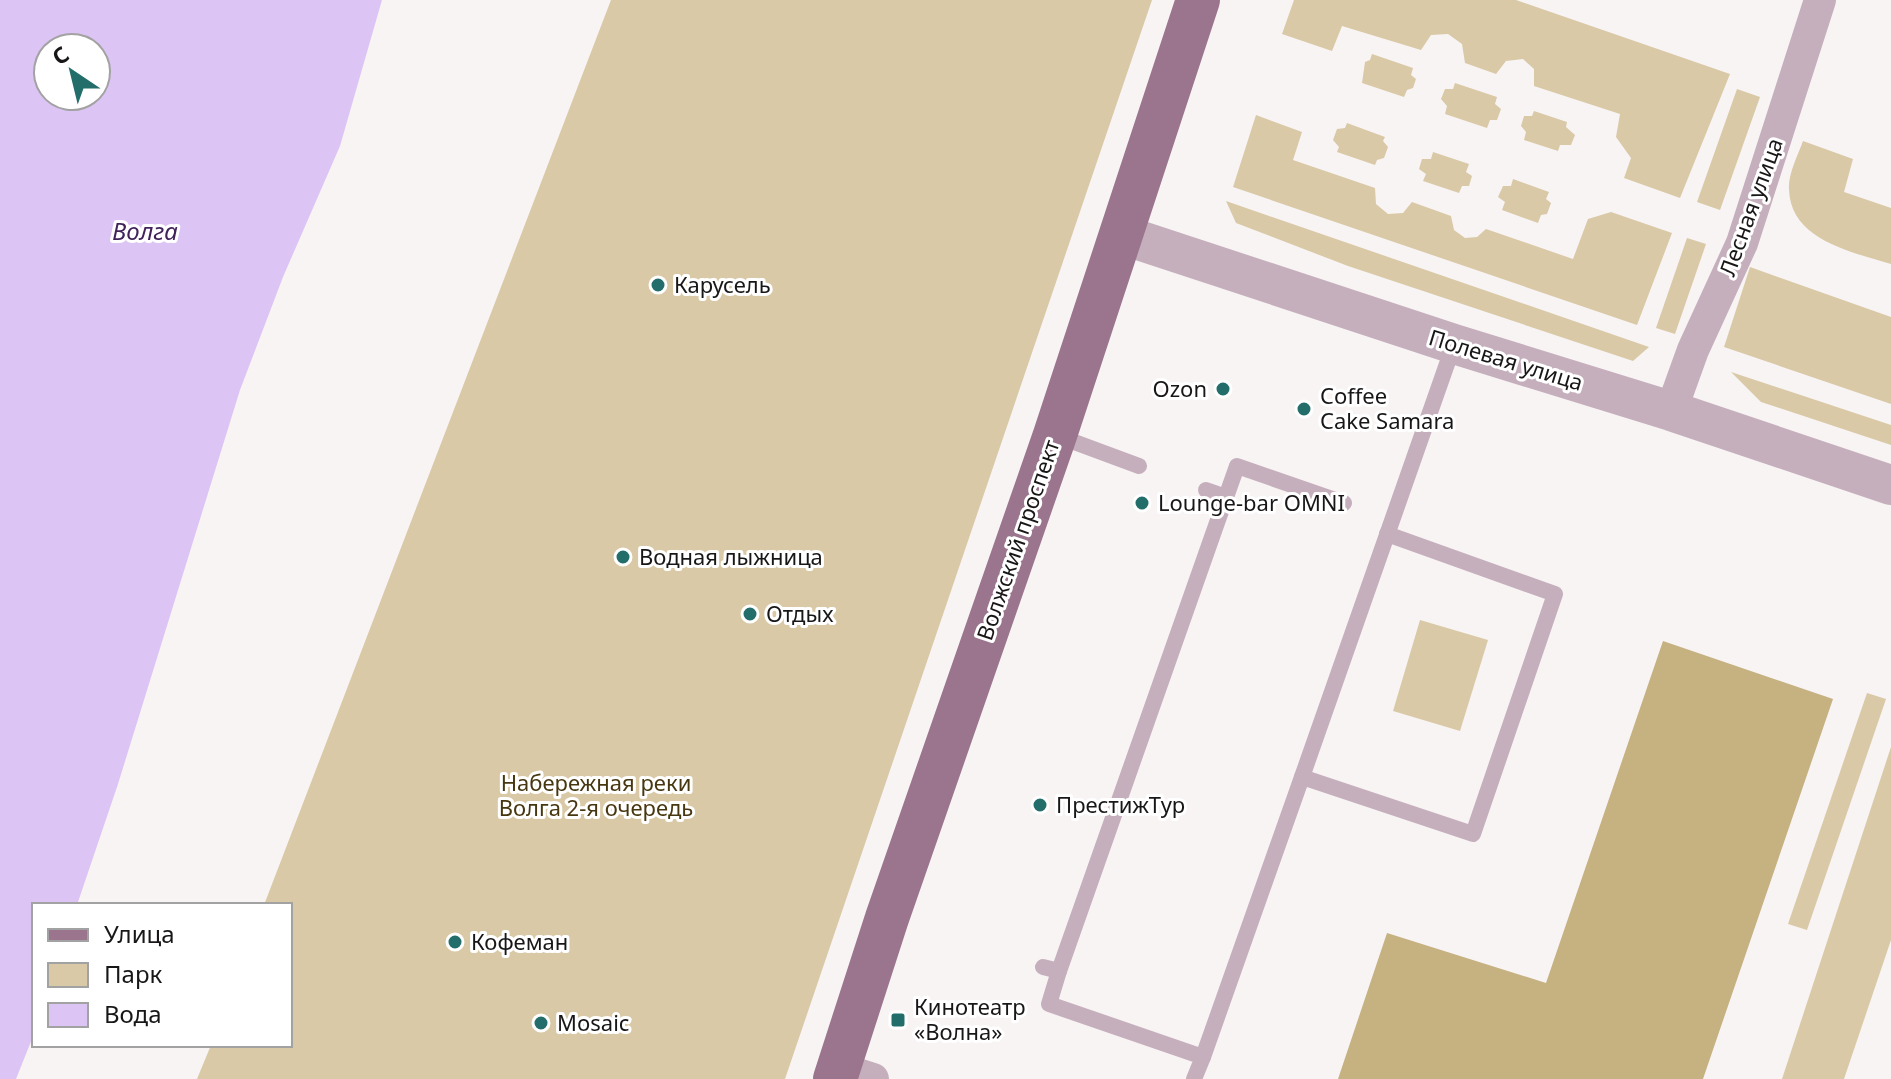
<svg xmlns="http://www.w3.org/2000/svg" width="1891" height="1079" font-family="'Noto Sans',sans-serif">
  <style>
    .green { fill: #d9c9a6 }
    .forest { fill: #c6b181 }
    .water { fill: #dcc5f4; fill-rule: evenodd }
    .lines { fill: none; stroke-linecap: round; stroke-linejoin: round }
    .service { stroke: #c5afbc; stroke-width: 16 }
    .minor { stroke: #c5afbc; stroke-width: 32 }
    .tertiary { stroke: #c5afbc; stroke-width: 40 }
    .primary { stroke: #9b758d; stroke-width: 44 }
    .poi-dot { fill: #236e6a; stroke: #fff; stroke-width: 3 }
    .labels { text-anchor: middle; stroke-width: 6; stroke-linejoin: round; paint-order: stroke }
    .street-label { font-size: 22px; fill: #181616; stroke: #fff }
    .poi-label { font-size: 22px; fill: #181616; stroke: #fff; text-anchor: start }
    .park-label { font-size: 22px; fill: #473710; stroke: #fff }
    .water-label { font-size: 24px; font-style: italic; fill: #41235a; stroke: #fff }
  </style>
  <rect width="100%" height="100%" fill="#f8f4f4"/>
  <g class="green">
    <path d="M611 0H1152L785 1079H197L211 1045H290V905H264Z"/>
    <path d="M1294 0H1516L1730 74 1680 198 1624 178 1631 158 1616 137 1620 114 1534 86V69L1523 59 1506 61 1496 74 1465 63 1462 44 1448 34 1431 35 1421 50 1342 26 1332 51 1282 34Z"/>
    <path d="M1372 54 1413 68 1411 75 1416 79 1413 88 1407 90 1404 97 1362 83 1365 62 1370 60Z"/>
    <path d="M1455 83 1497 97 1495 104 1501 109 1497 120H1490L1487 128 1445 114 1447 106 1441 99 1445 89H1453Z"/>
    <path d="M1737 89 1760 97 1720 210 1697 202Z"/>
    <path d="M1534 111 1567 122 1566 127 1575 135 1571 145H1560L1558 151 1524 140 1526 132 1521 126 1524 116H1532Z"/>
    <path d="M1256 115 1302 132 1293 160 1375 188 1376 204 1388 214 1403 213 1412 202 1451 216 1454 230 1465 238 1477 237 1486 229 1573 259 1588 219 1611 212 1672 233 1637 325 1233 187Z"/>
    <path d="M1347 123 1385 137 1383 141 1388 147 1384 158 1377 160 1375 165 1337 152 1339 147 1333 140 1337 129 1345 128Z"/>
    <path d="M1803 141 1853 159 1844 192 1891 208V264C1852 252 1790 240 1789 189 1788 174 1798 155 1803 141Z"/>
    <path d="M1433 152 1469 164 1466 172 1472 176 1469 186H1462L1459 193 1423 181 1426 174 1419 169 1422 159H1431Z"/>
    <path d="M1513 179 1549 192 1546 199 1551 203 1547 214 1541 215 1538 223 1502 210 1505 202 1498 197 1503 186H1511Z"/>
    <path d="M1226 201 1649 347 1633 361 1348 266 1236 223Z"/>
    <path d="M1687 238 1706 244 1675 334 1656 328Z"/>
    <path d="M1750 267 1891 317V404L1724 347Z"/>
    <path d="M1731 372 1891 425V445L1761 402Z"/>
    <path d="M1420 620 1488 640 1460 731 1393 711Z"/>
    <path d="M1867 693 1886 699 1807 930 1788 924Z"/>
    <path d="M1891 747V940L1844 1079H1782Z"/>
  </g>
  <path class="forest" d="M1663 641 1833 699 1703 1079H1338L1387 933 1546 983Z"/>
  <path class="water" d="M0 0H382L340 146 283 277 240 390 118 784 77 905H34V1034L16 1079H0ZM48 48H96V96H48Z"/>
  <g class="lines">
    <g class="service">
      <path d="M1058 436 1139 466"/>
      <path d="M1206 490 1226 497"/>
      <path d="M1302 777 1454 344"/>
      <path d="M1043 967 1059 971 1049 1004 1203 1057 1194 1079"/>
      <path d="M1059 971 1237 466 1344 503"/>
      <path d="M1203 1057 1302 777 1473 834 1555 594 1387 534"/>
    </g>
    <g class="minor">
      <path d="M1671 411 1693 350 1742 243 1820 0"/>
      <path d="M839 1068 873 1079"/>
    </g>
    <path class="tertiary" d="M1120 234 1454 344 1671 411 1891 485"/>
    <path class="primary" d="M835 1079 887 918 1055 435 1198 0"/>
  </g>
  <g class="poi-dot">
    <circle cx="658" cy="285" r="8"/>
    <circle cx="1223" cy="389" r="8"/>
    <circle cx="1304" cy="409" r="8"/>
    <circle cx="1142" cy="503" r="8"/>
    <circle cx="623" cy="557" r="8"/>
    <circle cx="750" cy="614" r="8"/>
    <circle cx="1040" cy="805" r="8"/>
    <circle cx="455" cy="942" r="8"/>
    <rect x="890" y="1012" width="16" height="16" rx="4"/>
    <circle cx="541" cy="1023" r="8"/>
  </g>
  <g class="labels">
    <g class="street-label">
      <text transform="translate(1751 207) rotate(-70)" y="8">Лесная улица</text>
      <text transform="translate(1506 360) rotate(17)" y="8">Полевая улица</text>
      <text transform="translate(1018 540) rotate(-71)" y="8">Волжский проспект</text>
    </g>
    <g class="poi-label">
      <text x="674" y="293">Карусель</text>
      <text x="1207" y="397" text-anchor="end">Ozon</text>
      <text x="1320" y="404">Coffee<tspan x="1320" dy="25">Cake Samara</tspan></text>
      <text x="1158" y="511">Lounge-bar OMNI</text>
      <text x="639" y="565">Водная лыжница</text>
      <text x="766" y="622">Отдых</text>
      <text x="1056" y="813">ПрестижТур</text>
      <text x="471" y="950">Кофеман</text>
      <text x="914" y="1015">Кинотеатр<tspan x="914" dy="25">«Волна»</tspan></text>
      <text x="557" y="1031">Mosaic</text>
    </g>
    <g class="park-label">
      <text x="596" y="791">Набережная реки<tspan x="596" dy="25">Волга 2-я очередь</tspan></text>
    </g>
    <g class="water-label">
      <text x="145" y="240">Волга</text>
    </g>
  </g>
  <rect x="32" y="903" width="260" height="144" fill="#ffffff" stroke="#a3a2a2" stroke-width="2"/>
  <rect x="48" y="929" width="40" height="12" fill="#9b758d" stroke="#a3a2a2" stroke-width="2"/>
  <text x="104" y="943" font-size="24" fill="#181616">Улица</text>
  <rect x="48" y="963" width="40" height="24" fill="#d9c9a6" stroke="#a3a2a2" stroke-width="2"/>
  <text x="104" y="983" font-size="24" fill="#181616">Парк</text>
  <rect x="48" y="1003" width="40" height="24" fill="#dcc5f4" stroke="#a3a2a2" stroke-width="2"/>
  <text x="104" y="1023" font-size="24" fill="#181616">Вода</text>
  <g transform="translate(72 72) rotate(325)"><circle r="38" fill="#ffffff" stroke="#a3a2a2" stroke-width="2"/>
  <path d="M0-6L14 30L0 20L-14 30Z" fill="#236e6a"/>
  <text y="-12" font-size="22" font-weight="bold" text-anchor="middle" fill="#181616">С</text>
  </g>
</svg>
